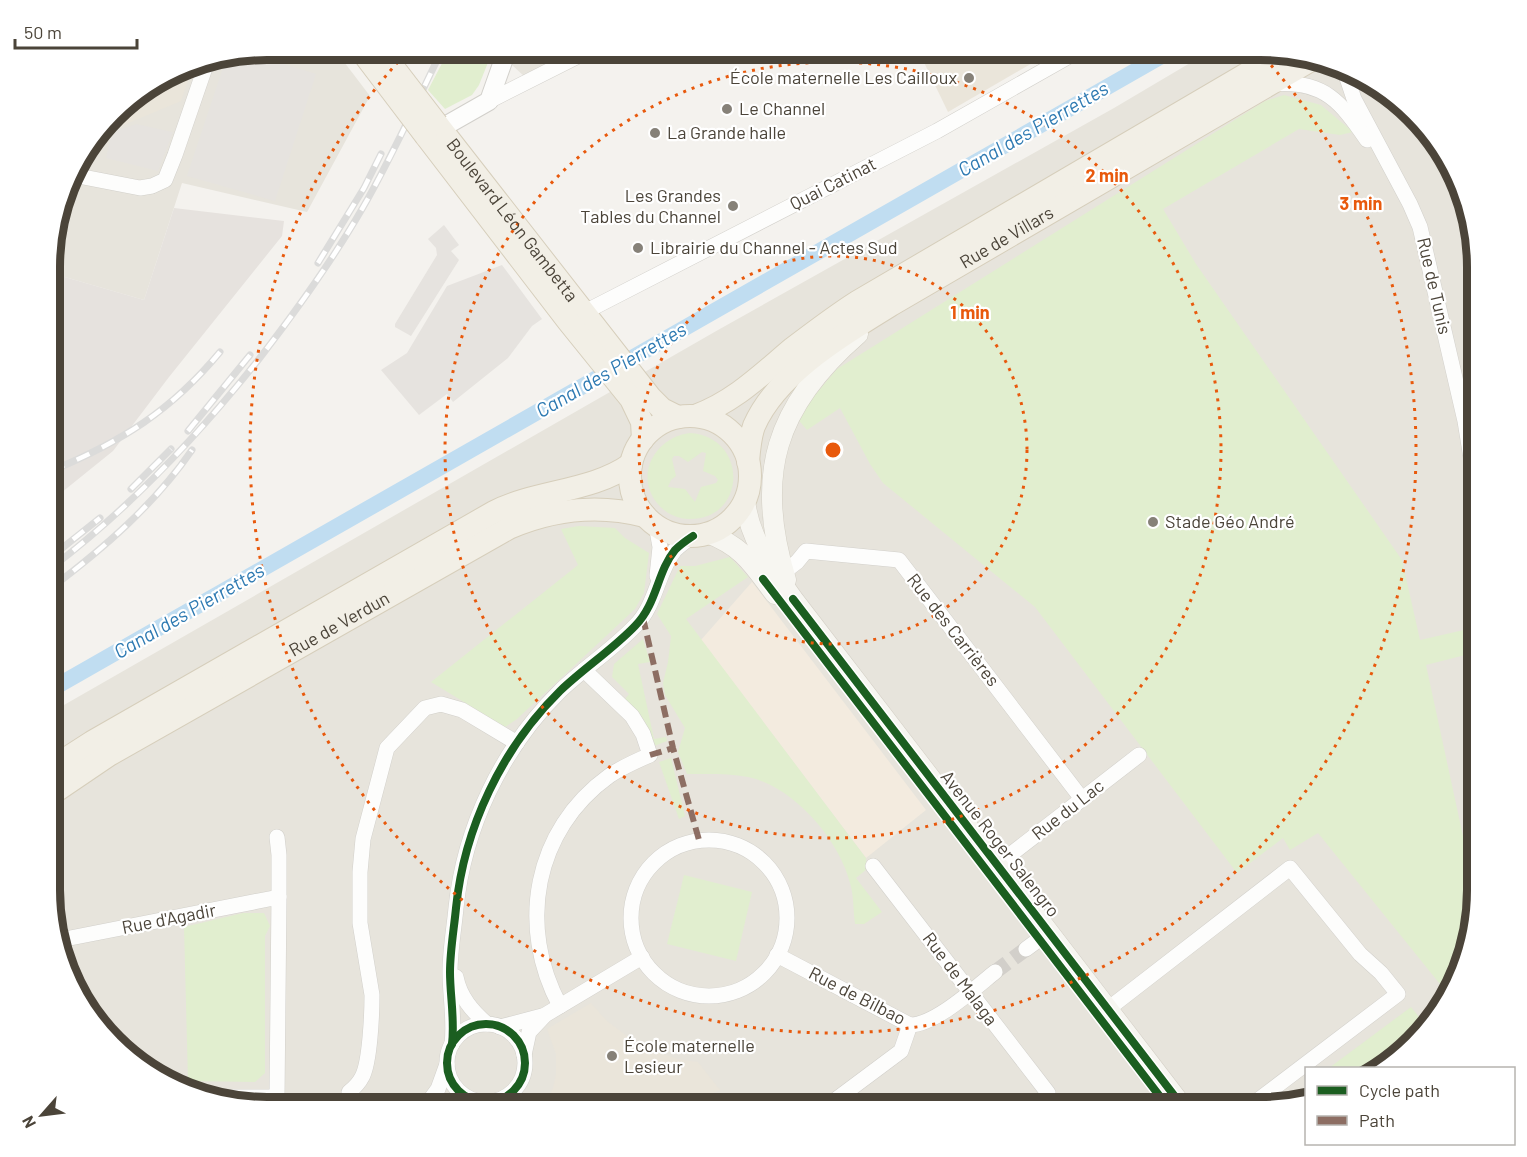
<svg xmlns="http://www.w3.org/2000/svg" width="1527" height="1157" font-family="Barlow,sans-serif">
  <style>
    .residential { fill: #e7e4dc }
    .commercial { fill: #f3ebdf }
    .industrial { fill: #e6e2de }
    .education { fill: #eae5da }
    .green { fill: #e1eecf; fill-rule: evenodd }
    .parking { fill: #e6e3df }
    .lines { fill: none; stroke-linecap: round; stroke-linejoin: round }
    .canal { stroke: #c0ddf1; stroke-width: 16 }
    .minor-tunnel { stroke: #d2cfca; stroke-width: 15; stroke-dasharray: 15 8; stroke-linecap: butt }
    .minor-casing { stroke: #d2d0cb; stroke-width: 16 }
    .tertiary-casing { stroke: #d2d0cb; stroke-width: 20 }
    .secondary-casing { stroke: #d3cfc5; stroke-width: 21 }
    .primary-casing { stroke: #d6cebb; stroke-width: 24 }
    .minor { stroke: #fdfdfc; stroke-width: 15 }
    .tertiary { stroke: #fdfdfc; stroke-width: 18 }
    .secondary { stroke: #f7f6f1; stroke-width: 20 }
    .primary { stroke: #f2efe6; stroke-width: 22 }
    .rail-casing { stroke: #dbdbda; stroke-width: 7 }
    .rail { stroke: #fff; stroke-width: 4.5; stroke-dasharray: 14; stroke-linecap: butt }
    .primary-bridge-casing { stroke: #d6cebb; stroke-width: 24; stroke-linecap: butt }
    .primary-bridge { stroke: #f2efe6; stroke-width: 22 }
    .quiet { stroke: #8d6e63; stroke-width: 6; stroke-dasharray: 12 6; stroke-linecap: butt }
    .cycleway-casing { stroke: #fff; stroke-width: 11 }
    .cycleway { stroke: #1b5e20; stroke-width: 8 }
    .ring { fill: none; stroke: #e8590c; stroke-width: 3; stroke-dasharray: 3 6 }
    .poi-dot { fill: #868178; stroke: #fff; stroke-width: 2 }
    .labels { text-anchor: middle; stroke-width: 4.5; stroke-linejoin: round; paint-order: stroke }
    .poi-label { font-size: 18px; fill: #4b4439; stroke: #fff; text-anchor: start }
    .street-label { font-size: 18px; fill: #4b4439; stroke: #fff }
    .water-label { font-size: 20px; font-style: italic; fill: #2e7ab2; stroke: #fff }
    .rim { fill: none; stroke: #4b4439; stroke-width: 8 }
    .centre { fill: #e8590c; stroke: #fff; stroke-width: 3 }
    .ring-label { font-size: 18px; text-anchor: middle; font-weight: bold; fill: #e8590c; stroke: #fff; stroke-width: 4.5; stroke-linejoin: round; paint-order: stroke }
  </style>
  <rect width="100%" height="100%" fill="#f4f2ee"/>
  <g class="residential">
    <path d="M267 50H335L370 96 307 212 182 183 144 300 51 273V239L79 159 124 103 197 61Z"/>
    <path d="M516 50H580L525 77 511 64Z"/>
    <path d="M1212 50H1274L1343 66 1403 103 1455 171 1477 267V904L1461 973 1424 1033 1377 1068H1306V1097L1260 1107H254L184 1091 124 1054 72 986 50 904V713L718 330 1114 108Z"/>
  </g>
  <path class="commercial" d="M752 582 926 810 866 858 701 640Z"/>
  <path class="industrial" d="M174 208 284 221 282 236 169 377 113 451 51 501V273L144 300Z"/>
  <g class="education">
    <path d="M918 50H1036L1041 58 948 112Z"/>
    <path d="M194 63 181 101 114 129 110 120 124 103Z"/>
    <path d="M591 1003 607 1021 639 1045 677 1059 698 1062 720 1090 679 1107H544L553 1088 556 1074V1054L547 1029Z"/>
  </g>
  <g class="green">
    <path d="M449 50H493L479 85 472 95 445 109 428 90Z"/>
    <path d="M1284 95 1321 105 1353 132 1340 135 1299 129 1163 209 1196 264 1402 560 1420 640 1477 627V652L1426 665 1477 901 1461 973 1448 994 1318 833 1290 850 1283 838 1237 873 1035 607 883 483 870 464 840 408 807 430 796 417 837 369 1265 101Z"/>
    <path d="M690 433C749 437 747 520 689 519 677 519 665 513 657 503 634 474 656 437 690 433ZM702 452 706 453 703 471 715 476 718 480 716 483 701 487 695 502 685 489 668 487 671 480 676 476 672 459 674 456H679L688 462Z"/>
    <path d="M579 526 615 528 625 538 649 553 644 593 635 609 517 719 505 727 431 682 578 565 561 529Z"/>
    <path d="M730 557 748 577 686 619 866 858 867 869 856 878 882 912 864 924H855C853 911 854 896 850 883 839 839 793 786 748 777 728 773 707 774 687 774L678 752 685 728 665 695 663 683 668 662 671 636 657 614 680 566H695Z"/>
    <path d="M643 639 650 662 638 664 654 739 666 737 667 741 654 746 644 720 625 699 629 694 612 677 614 664Z"/>
    <path d="M671 758 685 816 679 819 659 762Z"/>
    <path d="M684 875 752 892 736 961 667 944Z"/>
    <path d="M243 913H264L270 926 265 936V1073L255 1082 188 1081 184 927Z"/>
    <path d="M1411 1007 1427 1027 1424 1033 1377 1068H1329Z"/>
  </g>
  <g class="parking">
    <path d="M249 53 316 74 275 201 187 176 227 56Z"/>
    <path d="M137 124 173 132 158 171 106 158 112 132Z"/>
    <path d="M444 225 459 245 451 251 459 260 411 336 395 327V324L437 255 436 248 428 239Z"/>
    <path d="M502 265 542 319 532 326 508 358 453 402 447 394 419 415 381 370 407 353 447 286Z"/>
  </g>
  <g class="lines">
    <path class="canal" d="M50 690 1172 50"/>
    <path class="minor-tunnel" d="M995 972 1026 949"/>
    <defs>
      <g id="minor">
        <path d="M1343 66 1354 99 1410 204 1420 227 1465 421 1477 495"/>
        <path d="M1274 84C1324 80 1341 102 1367 140"/>
        <path d="M489 101 590 50"/>
        <path d="M73 175 140 188 152 186 165 180 175 155 208 59"/>
        <path d="M577 316 937 131 1080 50"/>
        <path d="M656 525 660 547 657 576"/>
        <path d="M784 572 797 562 806 551 899 560 1082 799"/>
        <path d="M277 837 279 855V897"/>
        <circle cx="709" cy="918" r="78"/>
        <path d="M997 865 1139 755"/>
        <path d="M873 866 1048 1093"/>
        <path d="M60 940 279 897 277 1097 286 1107"/>
        <path d="M1026 949 1049 932"/>
        <path d="M777 955 910 1025C935 1025 975 988 995 972"/>
        <path d="M456 977C460 997 472 1011 487 1024"/>
        <path d="M560 1006C517 926 534 830 609 776 622 767 636 761 650 755L643 734 632 716 584 670"/>
        <path d="M1108 1009 1290 868 1360 954 1381 973 1398 994 1249 1107"/>
        <circle cx="486" cy="1063" r="39"/>
        <path d="M500 1027 542 1016"/>
        <path d="M452 1044C455 1020 450 996 450 972 450 951 454 929 456 908 464 828 502 748 560 691 584 668 612 650 635 626 657 604 657 572 675 550 680 545 687 540 693 536"/>
        <path d="M524 1055 529 1032 545 1015 642 957"/>
        <path d="M349 1092C354 1088 359 1083 362 1077 370 1063 372 1013 372 995L360 923V872L363 839 387 748 425 708 441 704 462 710 517 743"/>
        <path d="M210 1097H277"/>
        <path d="M425 1107 438 1089 447 1064"/>
        <path d="M826 1107 901 1051 910 1025"/>
      </g>
      <path id="tertiary" d="M431 134 489 101 507 50"/>
      <g id="secondary">
        <path d="M745 499C748 537 772 569 793 599L1183 1107"/>
        <path d="M707 533C744 547 753 565 775 594"/>
        <path d="M786 580C754 475 775 406 858 334"/>
      </g>
      <g id="primary">
        <path id="s1" d="M437 124 650 397 662 409 678 417"/>
        <path d="M426 136 568 321 631 399 642 422 643 439"/>
        <path d="M695 416C734 402 762 374 793 348 814 332 835 316 857 302L1284 52"/>
        <circle cx="690" cy="476" r="60"/>
        <path id="s2" d="M748 462C749 449 750 437 754 426 777 373 844 334 891 305L1313 59"/>
        <path d="M50 769 92 742 494 512C537 490 592 492 631 464"/>
        <path id="s3" d="M50 795 109 755 509 528C553 509 598 504 645 516"/>
      </g>
    </defs>
    <use href="#minor" class="minor-casing"/>
    <use href="#tertiary" class="tertiary-casing"/>
    <use href="#secondary" class="secondary-casing"/>
    <use href="#primary" class="primary-casing"/>
    <use href="#minor" class="minor"/>
    <use href="#tertiary" class="tertiary"/>
    <use href="#secondary" class="secondary"/>
    <use href="#primary" class="primary"/>
    <defs>
      <g id="rail">
        <path d="M318 263 364 188 381 154"/>
        <path d="M188 431 250 355"/>
        <path d="M51 471C121 442 171 411 220 352"/>
        <path d="M131 489 171 449"/>
        <path d="M51 557 100 518"/>
        <path d="M51 568C130 508 197 437 259 359 296 311 332 261 362 209 392 157 416 103 442 50"/>
        <path d="M51 588C104 548 154 505 192 450"/>
      </g>
    </defs>
    <use href="#rail" class="rail-casing"/>
    <use href="#rail" class="rail"/>
    <defs>
      <g id="primary-bridge">
        <path d="M380 50 437 124"/>
        <path d="M363 53 426 136"/>
      </g>
    </defs>
    <use href="#primary-bridge" class="primary-bridge-casing"/>
    <use href="#primary-bridge" class="primary-bridge"/>
    <g class="quiet">
      <path d="M643 618 673 748 699 840"/>
      <path d="M650 755 673 748"/>
    </g>
    <defs>
      <g id="cycleway">
        <path d="M763 579 1168 1107"/>
        <path d="M793 599 1183 1107"/>
        <circle cx="486" cy="1063" r="39"/>
        <path d="M452 1044C455 1020 450 996 450 972 450 951 454 929 456 908 464 828 502 748 560 691 584 668 612 650 635 626 657 604 657 572 675 550 680 545 687 540 693 536"/>
      </g>
    </defs>
    <use href="#cycleway" class="cycleway-casing"/>
    <use href="#cycleway" class="cycleway"/>
  </g>
  <g class="ring">
    <circle cx="833" cy="450" r="194"/>
    <circle cx="833" cy="450" r="388"/>
    <path d="M1259 52A583 583 0 1 1 407 52"/>
  </g>
  <g class="poi-dot">
    <circle cx="969" cy="78" r="6"/>
    <circle cx="727" cy="109" r="6"/>
    <circle cx="655" cy="133" r="6"/>
    <circle cx="733" cy="206" r="6"/>
    <circle cx="638" cy="248" r="6"/>
    <circle cx="1153" cy="522" r="6"/>
    <circle cx="612" cy="1056" r="6"/>
  </g>
  <g class="labels">
    <g class="poi-label">
      <text x="957" y="84" text-anchor="end">École maternelle Les Cailloux</text>
      <text x="739" y="115">Le Channel</text>
      <text x="667" y="139">La Grande halle</text>
      <text x="721" y="202" text-anchor="end">Les Grandes<tspan x="721" dy="21">Tables du Channel</tspan></text>
      <text x="650" y="254">Librairie du Channel - Actes Sud</text>
      <text x="1165" y="528">Stade Géo André</text>
      <text x="624" y="1052">École maternelle<tspan x="624" dy="21">Lesieur</tspan></text>
    </g>
    <g class="street-label">
      <text transform="translate(833 184) rotate(-27)" y="6">Quai Catinat</text>
      <text dy="6" stroke="none"><textPath href="#s1" startOffset="122">Boulevard Léon Gambetta</textPath></text>
      <text dy="6" stroke="none"><textPath href="#s2" startOffset="356">Rue de Villars</textPath></text>
      <text transform="translate(1434 286) rotate(77)" y="6">Rue de Tunis</text>
      <text dy="6" stroke="none"><textPath href="#s3" startOffset="336">Rue de Verdun</textPath></text>
      <text transform="translate(953 630) rotate(52)" y="6">Rue des Carrières</text>
      <text transform="translate(1068 810) rotate(-38)" y="6">Rue du Lac</text>
      <text transform="translate(1000 844) rotate(52)" y="6">Avenue Roger Salengro</text>
      <text transform="translate(169 919) rotate(-11)" y="6">Rue d'Agadir</text>
      <text transform="translate(960 979) rotate(53)" y="6">Rue de Malaga</text>
      <text transform="translate(857 996) rotate(27)" y="6">Rue de Bilbao</text>
    </g>
    <g class="water-label">
      <text transform="translate(1033 129) rotate(-30)" y="7">Canal des Pierrettes</text>
      <text transform="translate(611 370) rotate(-30)" y="7">Canal des Pierrettes</text>
      <text transform="translate(189 611) rotate(-30)" y="7">Canal des Pierrettes</text>
    </g>
  </g>
  <path d="M0 0H1527V1157H0ZM267 60H1260A207 207 0 0 1 1467 267V890A207 207 0 0 1 1260 1097H267A207 207 0 0 1 60 890V267A207 207 0 0 1 267 60Z" fill="#fff" fill-rule="evenodd"/>
  <path class="rim" d="M267 60H1260A207 207 0 0 1 1467 267V890A207 207 0 0 1 1260 1097H267A207 207 0 0 1 60 890V267A207 207 0 0 1 267 60Z"/>
  <circle cx="833" cy="450" r="9" class="centre"/>
  <g class="ring-label">
    <text x="1107" y="182">2 min</text>
    <text x="1361" y="210">3 min</text>
    <text x="970" y="319">1 min</text>
  </g>
  <rect x="1305" y="1067" width="210" height="78" fill="#ffffff" stroke="#b7b4b0" stroke-width="1.5"/>
  <rect x="1317" y="1086" width="30" height="9" fill="#1b5e20" stroke="#b7b4b0" stroke-width="1.5"/>
  <text x="1359" y="1097" font-size="18" fill="#4b4439">Cycle path</text>
  <rect x="1317" y="1116" width="30" height="9" fill="#8d6e63" stroke="#b7b4b0" stroke-width="1.5"/>
  <text x="1359" y="1127" font-size="18" fill="#4b4439">Path</text>
  <g transform="translate(42 1115) rotate(242)" stroke="#ffffff" stroke-width="4.5" paint-order="stroke">
  <path d="M0-4.5L10 22L0 15L-10 22Z" fill="#4b4439"/>
  <text y="-9" font-size="16" font-weight="bold" text-anchor="middle" fill="#4b4439">N</text>
  </g>
  <path d="M15 39v9h122v-9" fill="none" stroke="#4b4439" stroke-width="3"/>
  <text x="24" y="39" font-size="18" fill="#4b4439" stroke="#ffffff" stroke-width="4.5" paint-order="stroke">50 m</text>
</svg>
